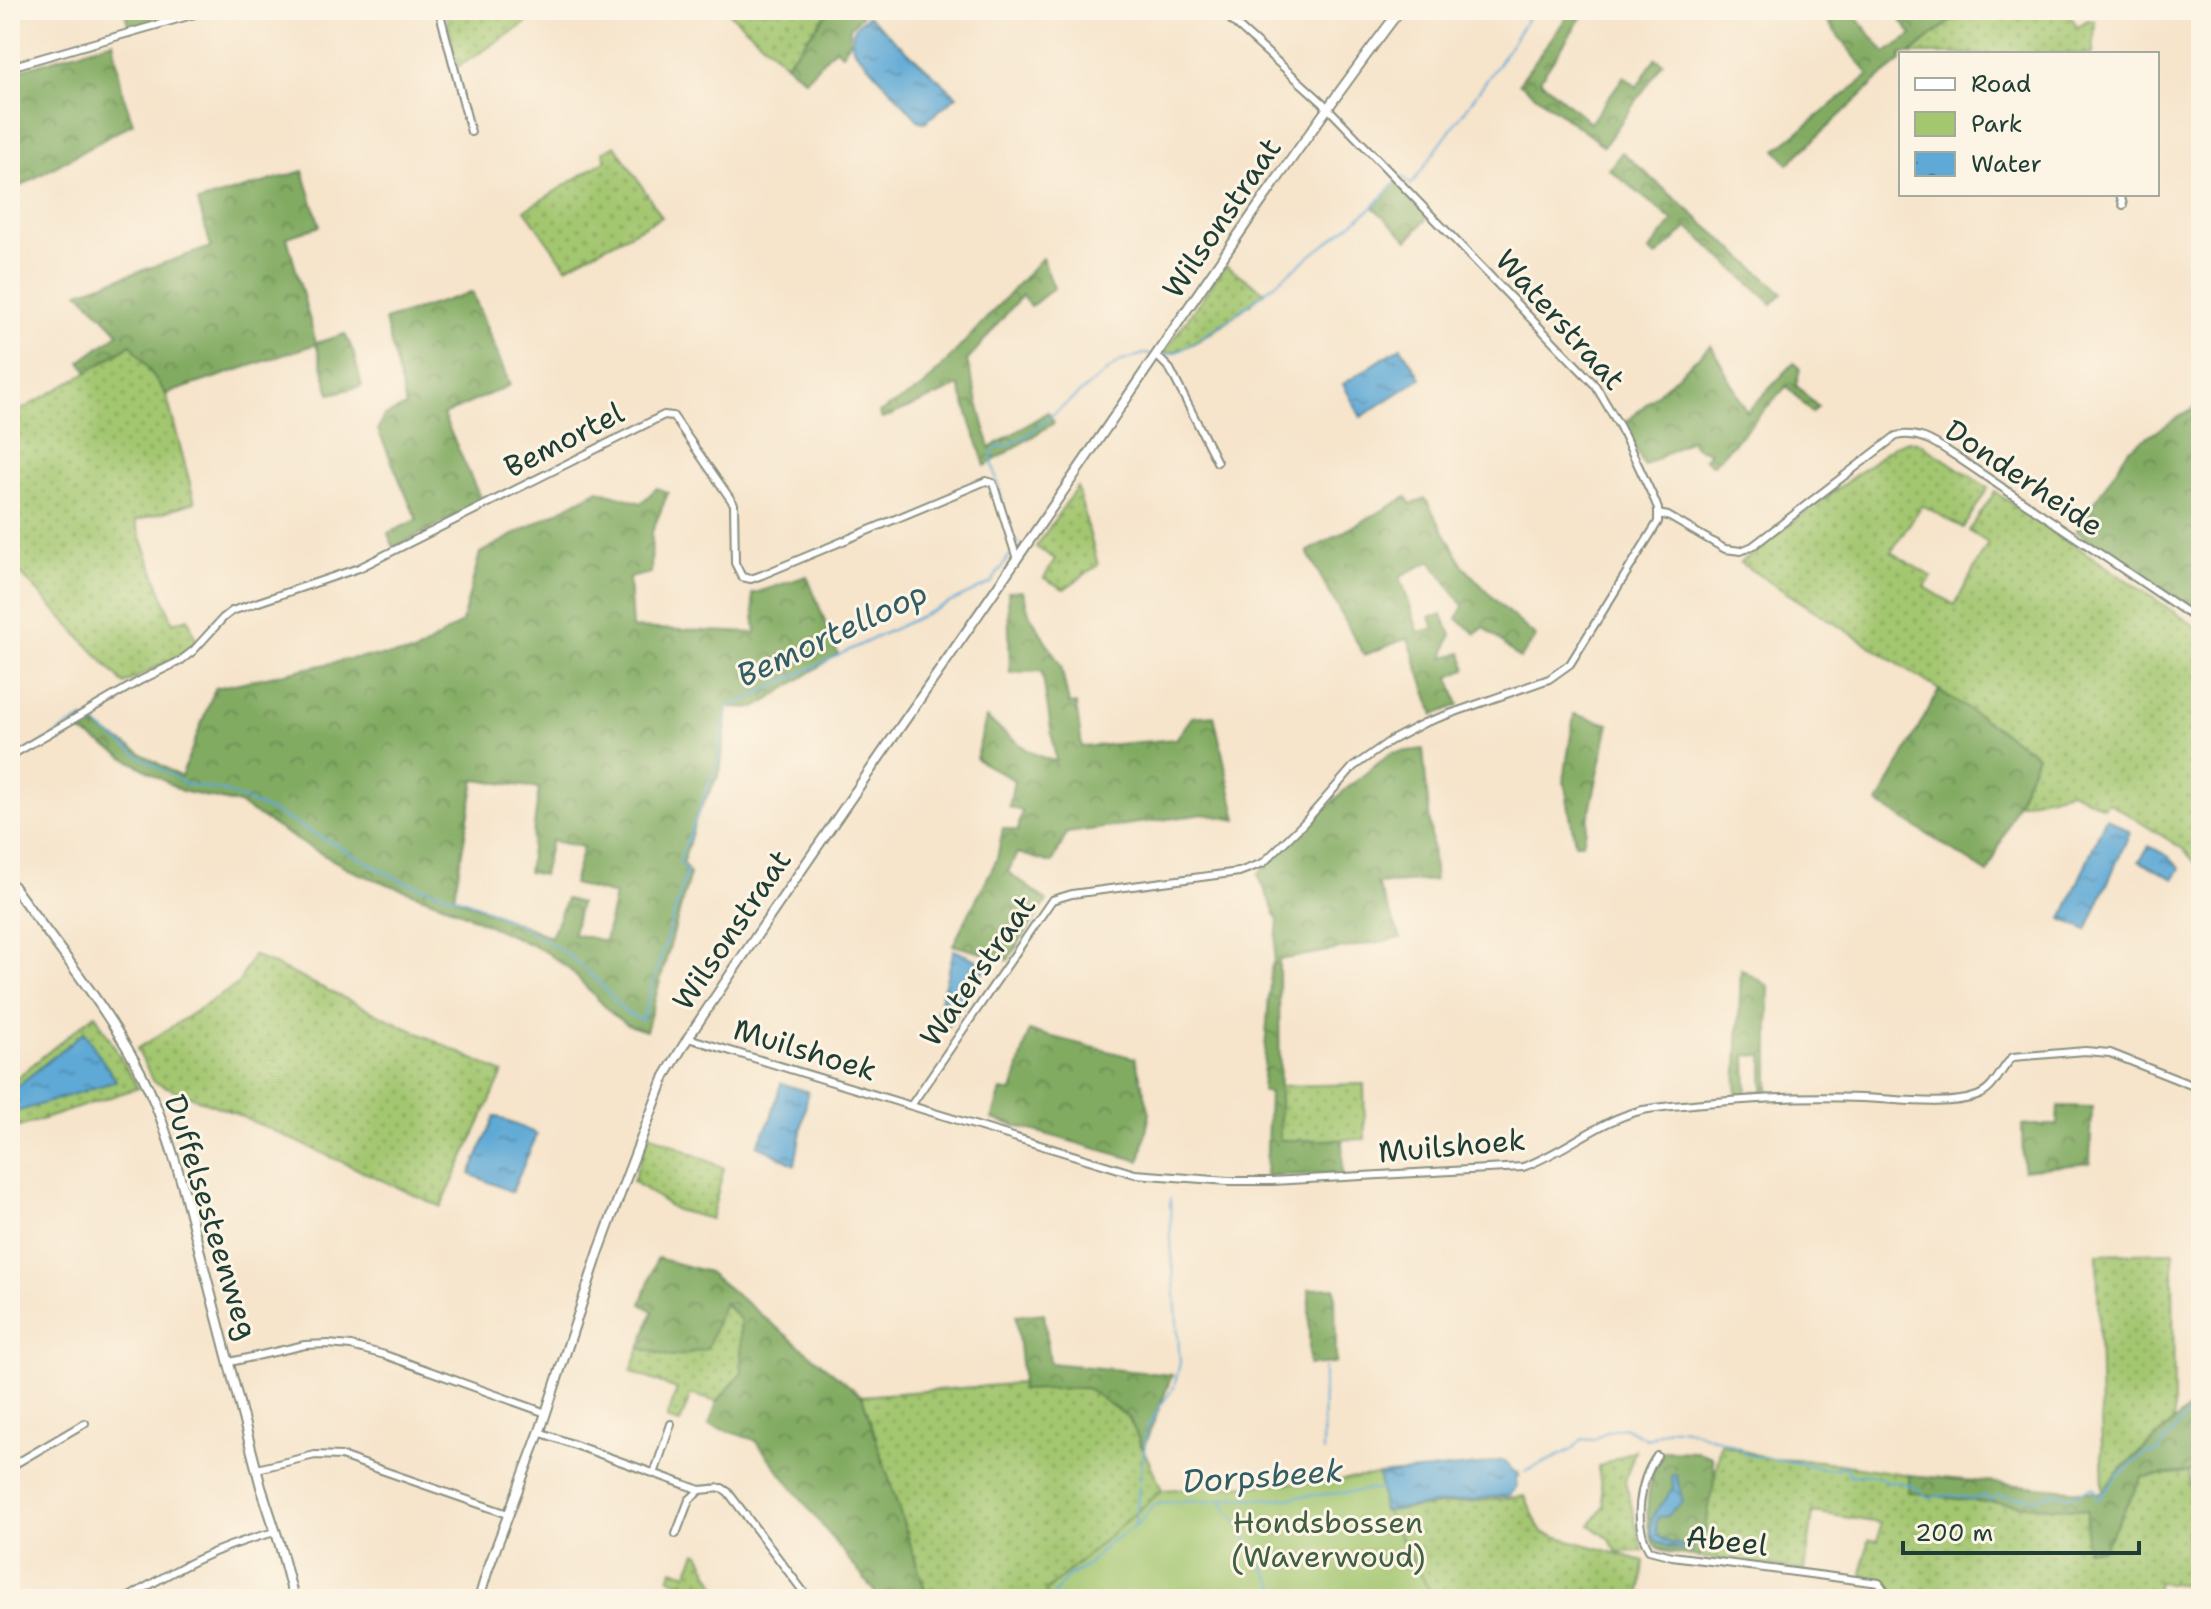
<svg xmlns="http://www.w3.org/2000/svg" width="2211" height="1609" font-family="'Shantell Sans',sans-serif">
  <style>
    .grass { fill: url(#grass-dots); stroke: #618252; stroke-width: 2 }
    .forest { fill: url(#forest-crowns); stroke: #50744b; stroke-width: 2; fill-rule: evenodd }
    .park { fill: #a3c66f; stroke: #618252; stroke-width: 2 }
    .water { fill: url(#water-ripples); stroke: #3e7385; stroke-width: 2 }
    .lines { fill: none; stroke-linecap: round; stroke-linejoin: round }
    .stream { stroke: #5ea9d6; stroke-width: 2 }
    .minor-casing { stroke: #8a9080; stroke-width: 10 }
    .tertiary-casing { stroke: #8a9080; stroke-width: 12 }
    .minor { stroke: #fff; stroke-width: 6 }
    .tertiary { stroke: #fff; stroke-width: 8 }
    .labels { text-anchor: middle; stroke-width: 6; stroke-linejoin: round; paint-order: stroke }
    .street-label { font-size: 30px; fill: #1f3d34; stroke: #fcf5e5 }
    .park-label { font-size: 30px; fill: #405f43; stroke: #fcf5e5 }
    .water-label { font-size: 32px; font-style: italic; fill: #325d65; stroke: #fcf5e5 }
  </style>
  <defs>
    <pattern id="grass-dots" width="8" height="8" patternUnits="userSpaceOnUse" patternTransform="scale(2)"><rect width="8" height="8" fill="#a3c66f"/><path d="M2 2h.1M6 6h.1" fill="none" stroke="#84a25c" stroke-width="1.8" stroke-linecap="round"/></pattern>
    <pattern id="forest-crowns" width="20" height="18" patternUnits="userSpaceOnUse" patternTransform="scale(2)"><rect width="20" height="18" fill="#82ab62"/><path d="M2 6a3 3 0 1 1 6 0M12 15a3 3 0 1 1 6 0" fill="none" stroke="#6a8c52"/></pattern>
    <pattern id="water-ripples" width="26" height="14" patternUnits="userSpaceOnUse" patternTransform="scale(2)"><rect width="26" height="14" fill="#5ea9d6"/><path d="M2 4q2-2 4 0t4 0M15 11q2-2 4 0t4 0" fill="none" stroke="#4d8bae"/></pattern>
  </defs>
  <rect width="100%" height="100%" fill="#fcf5e5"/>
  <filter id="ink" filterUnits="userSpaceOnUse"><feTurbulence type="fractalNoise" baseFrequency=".0125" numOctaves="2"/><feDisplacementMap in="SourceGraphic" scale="16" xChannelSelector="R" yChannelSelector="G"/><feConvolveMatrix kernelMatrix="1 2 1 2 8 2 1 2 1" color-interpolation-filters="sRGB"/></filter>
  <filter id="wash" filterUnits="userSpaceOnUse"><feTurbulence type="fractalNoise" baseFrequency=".006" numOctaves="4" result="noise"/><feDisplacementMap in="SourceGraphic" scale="32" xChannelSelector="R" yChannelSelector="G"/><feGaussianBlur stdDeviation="1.8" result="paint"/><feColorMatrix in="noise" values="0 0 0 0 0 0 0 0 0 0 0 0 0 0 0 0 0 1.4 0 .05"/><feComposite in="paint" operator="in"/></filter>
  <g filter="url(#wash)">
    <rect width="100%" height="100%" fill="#f6e4cb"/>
    <g class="grass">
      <path d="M445 10H546L458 67Z"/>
      <path d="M726 10H830L786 64Z"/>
      <path d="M1962 10H2067L2077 26 2088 20 2095 21 2093 54H1910L1958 15Z"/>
      <path d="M615 145 662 217 566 267 525 210 606 160 603 152Z"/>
      <path d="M1225 265 1265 292C1240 311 1193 352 1163 354Z"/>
      <path d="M131 344 166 394 195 502 135 521 173 623 188 618 196 641 191 649 124 684 10 562V416L88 372Z"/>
      <path d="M1907 441 1918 442 1988 488 1963 528 1922 505 1891 552 1932 577 1925 587 1955 605 1988 543 1969 531 1995 492 2201 630V869L2183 849 2108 802 2103 807 2071 791 2017 804 2037 755 1939 690 1740 563 1895 445Z"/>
      <path d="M1077 487 1098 565 1064 589 1044 578 1055 559 1036 547Z"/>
      <path d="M253 955 503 1073 441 1207 234 1113 154 1082 137 1049 238 984Z"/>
      <path d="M95 1014 138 1088 10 1130V1083Z"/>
      <path d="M1364 1084 1365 1139 1280 1141V1086Z"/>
      <path d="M649 1134 724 1168 711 1219 676 1210 633 1181Z"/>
      <path d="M2173 1252 2174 1421 2116 1474 2103 1493 2097 1254Z"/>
      <path d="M723 1302 740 1319 742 1373 717 1402 691 1394 680 1423 667 1419 677 1389 631 1372 640 1348 672 1357Z"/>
      <path d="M1098 1377 1129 1418 1162 1490 1046 1591 1050 1599H928L862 1396Z"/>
      <path d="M1721 1444 1770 1459 1820 1461 1910 1475 1908 1491 1964 1500 2087 1510V1549H2103L2142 1476 2189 1472 2196 1530 2187 1531 2189 1585 2158 1582 2154 1599H1892C1888 1579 1880 1579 1862 1576L1868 1540 1878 1541 1880 1523 1813 1512 1805 1571 1699 1557Z"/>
      <path d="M1635 1450 1625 1481 1643 1551 1618 1552 1608 1538 1590 1525 1604 1506 1598 1467Z"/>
      <path d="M1525 1496 1539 1528 1544 1533 1644 1561 1640 1599H1434L1386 1511Z"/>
      <path d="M696 1552 699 1553 723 1599H701L704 1591 669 1578 673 1569 687 1574Z"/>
    </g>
    <g class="forest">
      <path d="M124 10H197L130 30Z"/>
      <path d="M830 10H866L850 28 849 43 842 54 835 48 805 80 786 64Z"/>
      <path d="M1572 10H1586L1540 80 1590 123 1624 76 1637 87 1655 58 1663 63 1604 146 1519 83Z"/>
      <path d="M1818 10H1851L1885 53 1912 35 1893 10H1951L1955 17 1910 54H1901V61L1880 78 1788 164 1776 150 1869 75Z"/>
      <path d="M113 41 123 94 133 123 10 192V73Z"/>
      <path d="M1622 152 1783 293 1772 304 1688 227 1656 257 1649 251 1673 221 1609 169Z"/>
      <path d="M303 171 320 226 287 237 316 343 345 334 353 351 362 386 330 394 316 344 166 394 131 344 88 372 80 362 119 333 79 292 211 247 198 202Z"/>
      <path d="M1397 181 1428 217 1408 240 1373 207Z"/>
      <path d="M1042 258 1054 288 1030 307 1022 295 967 361 990 448 1048 412 1054 423 985 466 959 386 882 419 879 413 924 386Z"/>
      <path d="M472 292 510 385 443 415 482 502 394 548 388 533 417 520 378 430 383 417 406 406 385 320Z"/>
      <path d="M1711 345 1747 412 1794 363 1800 369 1796 385 1818 407 1812 413 1787 386 1713 465 1704 458 1710 452 1695 447 1690 440 1644 466 1624 424Z"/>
      <path d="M2201 403V614L2076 531 2129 449Z"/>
      <path d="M657 488 668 493 652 532 651 573 629 578 632 628 756 633 752 594 807 576 838 654 756 708 728 707 720 772 697 815 683 863 690 874 646 1031 628 1025 613 1015 568 968 546 952 448 906 355 872 305 845 239 804 182 791 74 728 83 719 181 777 215 688 355 658 415 653 462 622 480 553 598 490 641 503ZM475 780 539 788 528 872 543 875 551 841 583 847 573 884 615 895 605 941 573 934 580 903 566 899 551 937 454 897Z"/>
      <path d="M1407 497 1411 505 1425 498 1464 567 1500 605 1536 637 1520 659 1484 627 1476 634 1457 619 1463 606 1431 561 1400 576 1419 633 1434 628 1430 617 1442 615 1451 635 1443 657 1462 653 1466 670 1449 677 1459 705 1434 715 1408 638 1364 655 1307 552Z"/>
      <path d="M1023 591 1029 613 1061 666 1069 704H1076L1082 747 1176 739 1192 717 1214 715 1237 820 1204 814 1067 833 1052 863 1017 853 1008 872 1047 901 1008 960 953 945 997 859 1003 828 1018 831 1022 811 1009 807 1014 780 976 759 986 718C1007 734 1030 757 1056 761L1042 671 1010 673 1008 592Z"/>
      <path d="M1939 690 2037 755 1988 873 1878 803Z"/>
      <path d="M1574 714 1609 724 1583 843H1575L1564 780Z"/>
      <path d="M1423 749 1435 880 1377 884 1401 938 1279 960 1280 1140H1342L1343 1173 1266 1176 1269 1093 1262 1091 1271 968 1274 961 1278 921 1258 874 1345 790 1391 753Z"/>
      <path d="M1741 969 1769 986V1095H1751L1752 1091H1763V1056L1746 1055 1747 1094 1736 1095Z"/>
      <path d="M1029 1031 1135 1058 1150 1113 1140 1161 992 1119 1001 1090 1012 1092Z"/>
      <path d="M2058 1106 2092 1107 2090 1163 2023 1170 2022 1125H2057Z"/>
      <path d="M657 1258 708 1272 862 1396 928 1599H880L755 1440 709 1425 717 1402 742 1373 740 1319 724 1302 707 1349 672 1357 640 1348 653 1311 641 1304Z"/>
      <path d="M1335 1288 1336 1363 1309 1365V1289Z"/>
      <path d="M1044 1313 1050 1363 1172 1375 1143 1449 1129 1418 1086 1388 1021 1390 1022 1373 1016 1316Z"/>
      <path d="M2201 1398V1426L2193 1428 2196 1471 2142 1477 2103 1549H2086L2087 1510 1964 1500 1908 1492 1910 1475 2103 1493 2116 1474Z"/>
      <path d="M1663 1451 1698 1452 1712 1457 1715 1478 1699 1557C1688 1555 1672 1554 1662 1550 1642 1540 1647 1498 1651 1479 1653 1469 1659 1460 1663 1451Z"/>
      <path d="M2196 1530 2201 1569V1599H2188L2187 1531Z"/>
    </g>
    <path class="park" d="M1379 1475 1383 1511H1386L1434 1599H1050L1045 1592 1162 1490 1340 1480Z"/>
    <g class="water">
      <path d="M868 16 957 96 925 122 919 121 853 48C850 32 854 25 868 16Z"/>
      <path d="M1401 347 1421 378 1361 417 1343 384Z"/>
      <path d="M2106 817 2130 832 2087 930 2062 919Z"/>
      <path d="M2149 846 2168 856 2180 868 2174 879 2139 861Z"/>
      <path d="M954 950 988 965 946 1029 934 1024Z"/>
      <path d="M84 1032 116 1081 10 1114V1092Z"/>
      <path d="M781 1083 808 1092 795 1165 757 1145 770 1121Z"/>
      <path d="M495 1116 537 1134 512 1192 470 1174Z"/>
      <path d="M1502 1460 1505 1461 1515 1473 1518 1472 1519 1476 1515 1478 1517 1487 1510 1495 1383 1511 1379 1475 1478 1465Z"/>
      <path d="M1672 1474H1676L1683 1502 1666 1516 1658 1517C1649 1542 1674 1545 1692 1546V1550C1670 1549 1640 1544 1654 1514 1657 1508 1663 1504 1666 1499 1668 1495 1670 1491 1673 1488Z"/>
    </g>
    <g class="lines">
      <g class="stream">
        <path d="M1402 176 1411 185 1499 63 1533 10"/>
        <path d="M1162 354 1174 353 1183 349 1231 318 1373 207 1396 182"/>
        <path d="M1004 509 991 457C994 446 1000 448 1010 444 1016 442 1021 438 1027 435L1119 362 1144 354H1151"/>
        <path d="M10 764 77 721 88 719 139 756 186 784 224 791 276 813 402 881 466 900 525 927 568 955 596 979 625 1012 642 1020 687 871 679 861 718 762 727 708 991 583 1018 543 1015 541"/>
        <path d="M1323 1452 1324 1368"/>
        <path d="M1525 1472 1573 1449 1582 1439 1594 1440 1604 1433 1624 1427 1647 1439C1654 1436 1664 1430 1671 1428 1691 1426 1722 1443 1741 1448L1744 1454 1809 1465 1824 1469 1846 1467 1850 1476C1863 1474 1876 1472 1887 1483 1902 1479 1916 1487 1928 1497L1955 1495 1972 1500 1986 1495 1988 1501 1997 1496 2039 1498 2052 1493 2070 1496 2094 1487 2098 1499C2105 1493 2109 1487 2115 1479 2123 1470 2136 1462 2145 1453H2157C2161 1445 2164 1443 2170 1436 2182 1425 2182 1412 2201 1410"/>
        <path d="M1140 1480 1147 1430 1158 1409 1174 1387 1180 1363 1171 1240 1170 1199"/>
        <path d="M1222 1500 1228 1510"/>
        <path d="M1231 1513 1283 1599"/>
        <path d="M1135 1525 1139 1487"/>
        <path d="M1051 1599 1068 1576 1087 1566 1108 1543 1139 1524 1153 1505 1169 1502 1214 1501 1231 1498 1274 1499 1383 1489"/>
      </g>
    </g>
  </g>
  <g filter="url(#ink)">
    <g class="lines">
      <defs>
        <g id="minor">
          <path d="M439 10 471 132"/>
          <path d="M10 67 209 10"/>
          <path d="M2120 194 2123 205"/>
          <path d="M1156 355 1170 369 1217 462"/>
          <path d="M1658 514 1668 516 1725 549 1741 551 1753 546 1896 436C1920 430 1938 445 1957 457L2201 622"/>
          <path d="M10 756 141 680 180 661 193 651 223 618 232 611 359 568 664 415 673 416 734 504 735 563 742 577 751 579 762 575 986 481 993 483 1017 559"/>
          <path d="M688 1038 1135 1174 1228 1181H1272L1523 1167C1565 1152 1599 1120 1643 1110 1663 1106 1684 1105 1704 1103 1756 1098 1809 1096 1862 1098 1894 1099 1947 1107 1977 1096 1996 1089 1999 1070 2013 1057L2085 1051 2110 1053 2201 1089"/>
          <path d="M912 1104 1052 900 1072 894 1239 872 1263 863 1304 823 1353 767 1390 741 1424 723 1549 679 1570 664 1658 522V509L1655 501 1620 427 1595 385 1323 103 1220 10"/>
          <path d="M230 1362 305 1345 328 1344 351 1346 385 1355 546 1413"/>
          <path d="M539 1432 700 1490 722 1488 728 1492 809 1599"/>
          <path d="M1657 1456C1639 1481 1633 1524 1649 1550L1672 1556 1879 1583 1887 1594V1599"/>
          <path d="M10 1467 85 1423"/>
          <path d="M257 1469 315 1455 341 1456 508 1514"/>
          <path d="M654 1474 671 1424"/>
          <path d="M676 1534 689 1500 700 1490"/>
          <path d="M126 1599C177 1568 216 1547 275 1532"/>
        </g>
        <g id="tertiary">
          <path d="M10 882C52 940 99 997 134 1060 157 1100 170 1144 183 1187L261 1487 279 1542 294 1599"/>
          <path d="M479 1599 488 1569 541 1428 599 1251 625 1181 665 1076 688 1038C802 865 923 696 1040 525 1159 352 1274 177 1400 10"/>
        </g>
      </defs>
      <use href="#minor" class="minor-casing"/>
      <use href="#tertiary" class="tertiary-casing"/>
      <use href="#minor" class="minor"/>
      <use href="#tertiary" class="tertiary"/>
    </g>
  </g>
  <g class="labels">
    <g class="street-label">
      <text transform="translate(1222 218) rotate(-56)" y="10">Wilsonstraat</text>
      <text transform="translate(1560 320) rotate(48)" y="10">Waterstraat</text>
      <text transform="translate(564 440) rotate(-27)" y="10">Bemortel</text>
      <text transform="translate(2024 478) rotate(34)" y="10">Donderheide</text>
      <text transform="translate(732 930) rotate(-56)" y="10">Wilsonstraat</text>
      <text transform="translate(978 971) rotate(-55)" y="10">Waterstraat</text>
      <text transform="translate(805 1050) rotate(17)" y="10">Muilshoek</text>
      <text transform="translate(1452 1146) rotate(-5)" y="10">Muilshoek</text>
      <text transform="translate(211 1217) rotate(73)" y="10">Duffelsesteenweg</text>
      <text transform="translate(1727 1541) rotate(7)" y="10">Abeel</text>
    </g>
    <g class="park-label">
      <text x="1328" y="1533">Hondsbossen<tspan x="1328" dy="34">(Waverwoud)</tspan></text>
    </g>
    <g class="water-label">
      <text transform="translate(832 634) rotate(-25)" y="11">Bemortelloop</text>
      <text transform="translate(1263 1476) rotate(-4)" y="11">Dorpsbeek</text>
    </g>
  </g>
  <rect width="2211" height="1609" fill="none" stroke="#fcf5e5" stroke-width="40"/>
  <rect x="1899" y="52" width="260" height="144" fill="#fcf5e5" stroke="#a4ab9e" stroke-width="2"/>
  <rect x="1915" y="78" width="40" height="12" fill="#ffffff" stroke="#a4ab9e" stroke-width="2"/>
  <text x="1971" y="92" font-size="24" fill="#1f3d34">Road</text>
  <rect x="1915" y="112" width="40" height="24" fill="#a3c66f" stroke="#a4ab9e" stroke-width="2"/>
  <text x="1971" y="132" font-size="24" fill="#1f3d34">Park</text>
  <rect x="1915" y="152" width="40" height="24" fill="url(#water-ripples)" stroke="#a4ab9e" stroke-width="2"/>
  <text x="1971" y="172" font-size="24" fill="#1f3d34">Water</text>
  <path d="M1903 1541v12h236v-12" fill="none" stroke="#1f3d34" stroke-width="4"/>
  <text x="1915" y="1541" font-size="24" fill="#1f3d34" stroke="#fcf5e5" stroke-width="6" paint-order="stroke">200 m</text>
</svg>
